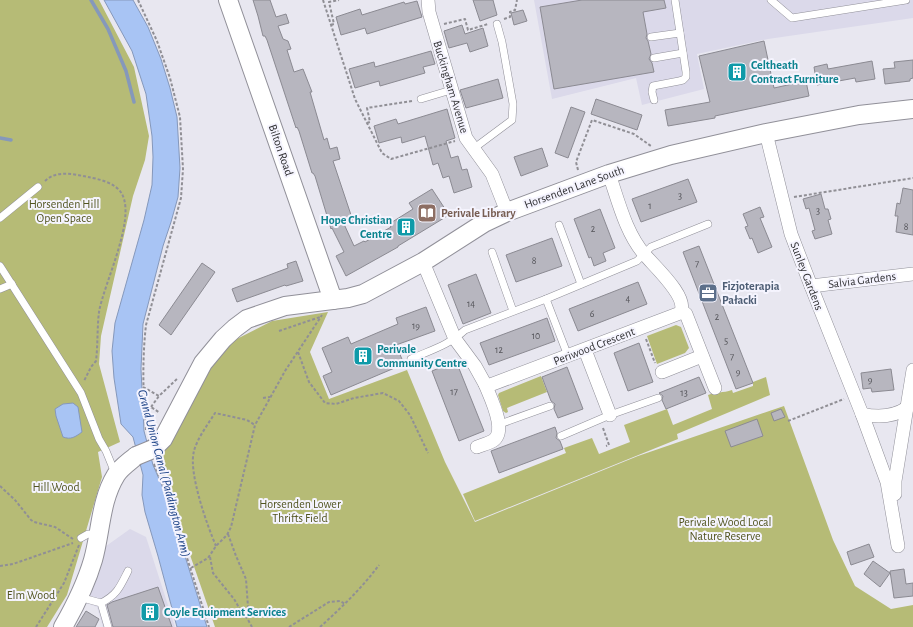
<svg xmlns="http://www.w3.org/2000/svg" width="913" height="627" font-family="'Alegreya Sans',sans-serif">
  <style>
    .built { fill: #dbd9ea }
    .green { fill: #b6bb76 }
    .water { fill: #a8c4f4; stroke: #8598bb }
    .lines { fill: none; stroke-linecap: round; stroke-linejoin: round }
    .stream { stroke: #8598bb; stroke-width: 3.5 }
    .building { fill: #b7b6bf; stroke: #8b8a92 }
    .lane-casing { stroke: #919099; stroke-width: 8 }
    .street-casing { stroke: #919099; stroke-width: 14 }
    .secondary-casing { stroke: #919099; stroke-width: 20 }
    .path { stroke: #908f95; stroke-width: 2; stroke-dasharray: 3 2; stroke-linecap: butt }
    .lane { stroke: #fff; stroke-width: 7 }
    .street { stroke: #fff; stroke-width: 13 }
    .secondary { stroke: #fff; stroke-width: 18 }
    .secondary-bridge-casing { stroke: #919099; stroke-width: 20; stroke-linecap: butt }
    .secondary-bridge { stroke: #fff; stroke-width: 18 }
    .labels { text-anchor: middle; stroke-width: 4; stroke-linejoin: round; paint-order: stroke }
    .number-label { font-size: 10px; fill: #535358 }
    .culture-label { font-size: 12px; font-weight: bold; fill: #0d838f; stroke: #f5f4fe; text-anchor: start }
    .street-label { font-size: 12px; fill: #323235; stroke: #f5f4fe }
    .park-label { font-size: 12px; fill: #51541f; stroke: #f5f4fe }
    .education-label { font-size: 12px; font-weight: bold; fill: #785e54; stroke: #f5f4fe; text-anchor: start }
    .service-label { font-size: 12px; font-weight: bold; fill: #4e5e75; stroke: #f5f4fe; text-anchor: start }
    .water-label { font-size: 13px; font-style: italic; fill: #1b4186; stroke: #f5f4fe }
  </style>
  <rect width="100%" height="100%" fill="#e8e7f0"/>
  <g class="built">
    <path d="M534 0H913V18L768 39 697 54 704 89 642 105 636 78 552 99Z"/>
    <path d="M130 529 146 537 175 627H103L97 607 83 602 102 549Z"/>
  </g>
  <g class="green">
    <path d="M0 0H99L134 67 149 136 145 160 133 196 101 336 99 364 120 442 98 452 102 477 67 595 47 627H0Z"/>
    <path d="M328 312 310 352 329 399 407 370 445 462 475 522 638 456 784 406 833 540 855 586 891 609 913 605V627H215L156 457 204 372 223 346 272 321Z"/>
    <path d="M676 325 681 327 689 348 685 353 657 364 647 336Z"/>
    <path d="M541 376 547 392 507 408 508 412 506 413 503 411 498 395 499 393Z"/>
    <path d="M766 377 770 395 677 434 678 439 475 521 463 494 566 453 564 448 592 438 599 454 630 442 624 425 667 409 673 425 712 409 708 395C716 392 723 393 732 390L733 393 753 386V382Z"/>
  </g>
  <g class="water">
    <path d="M104 0H133L148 27 161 59 170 88 177 117 180 168 178 197 171 222 163 246 143 324 141 369 144 431 153 465 166 495 207 627H177L158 556 145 512 142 495 143 475 133 437 121 424 114 378 112 351 115 323 144 220 152 185 153 157 152 136 146 94 132 51Z"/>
    <path d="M73 403 78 407 82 432C75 437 71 440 63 437L56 416 55 409 63 404Z"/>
  </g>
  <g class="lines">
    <g class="stream">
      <path d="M91 0 108 29 126 71 134 102"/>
      <path d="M0 138 11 140"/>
    </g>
  </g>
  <g class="building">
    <path d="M253 0H270L276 17 286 14 289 23 278 26 283 39 288 41 291 49 287 50 294 72 303 69 312 92H310L324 140 327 138 330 149 337 147 340 159 333 161 353 221 344 224 354 246 364 241 365 242 391 227 389 224 413 209 409 203 432 189 449 215 398 246V247L346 276 336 256 344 252 332 228 331 229 315 176 313 173H312L299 131 297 127 296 128 267 40 265 36H263L258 16Z"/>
    <path d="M473 0H493L497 15 480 21Z"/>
    <path d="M582 0H664L666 8 643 12 647 34 646 38 648 41 651 54 649 59 652 63 654 72 554 89 540 7Z"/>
    <path d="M417 1 422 17 367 34 365 28 341 35 336 17 360 9 362 15 404 2 405 4Z"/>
    <path d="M523 10 527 21 514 25 511 13Z"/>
    <path d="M462 25 465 34 483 28 488 46 470 52 467 43 449 48 444 31Z"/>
    <path d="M764 41 774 88 806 81 809 96 715 116V118L668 126 665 110 710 102 699 56Z"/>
    <path d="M431 51 435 64 423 67 425 73 380 86 379 81 355 88 349 69 374 62 375 67Z"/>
    <path d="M913 60V78L910 79V81L885 84 883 69 895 68 894 62Z"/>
    <path d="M872 61 875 79 856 82 855 78 817 85 814 67 827 64 828 69Z"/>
    <path d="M498 79 503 98 466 108 460 90Z"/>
    <path d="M596 99 642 115 637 130 591 114Z"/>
    <path d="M571 107 585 112 568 158 555 153Z"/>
    <path d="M447 109 455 138 446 141 451 158 458 156 462 170 467 169 472 187 454 193 449 176 443 178 438 163 433 165 425 136 402 143 401 137 379 143 374 126 396 119 398 124Z"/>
    <path d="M542 148 548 166 521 176 514 157Z"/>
    <path d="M688 179 697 202 641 222 632 199Z"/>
    <path d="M903 188 913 190V235L896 232 898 216H895L897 203 900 204Z"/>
    <path d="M821 194 825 209H828L831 219 828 220 832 234 815 239 812 231 815 230 809 208 806 209 803 199Z"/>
    <path d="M760 207 764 217 760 218 772 247 758 253 752 238 750 239 745 227 748 226 743 214Z"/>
    <path d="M600 209 615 248 603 253 606 261 594 266 591 257 589 258 574 219Z"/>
    <path d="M552 238 562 266 516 282 506 255Z"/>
    <path d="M699 246 753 383 736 389 683 252Z"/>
    <path d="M296 261 303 281 286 286 285 285 237 302 232 289 288 268 287 264Z"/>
    <path d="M202 263 215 272 171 335 159 325Z"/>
    <path d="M476 274 491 313 463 324 448 285Z"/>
    <path d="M638 282 647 304 578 331 569 309Z"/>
    <path d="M426 307 435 331 396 345 404 364 331 395 323 376 332 372 322 348 348 337 351 344 398 324 396 318Z"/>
    <path d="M547 318 555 341 489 365 480 343Z"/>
    <path d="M639 343 653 382 628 391 614 353Z"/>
    <path d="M456 361 484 431 459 441 432 371Z"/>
    <path d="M567 367 583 409 558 418 554 409 555 404 551 401 542 377Z"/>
    <path d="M891 369 894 390 872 392 871 388 863 389 861 373Z"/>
    <path d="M699 377 706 393 666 409 662 400 663 396 659 393Z"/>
    <path d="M781 409 785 417 774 421 771 413Z"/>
    <path d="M757 419 763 436 731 447 725 431Z"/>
    <path d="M555 427 557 433 556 438 560 441 563 449 499 473 491 451Z"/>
    <path d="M869 544 874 557 851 565 847 552Z"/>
    <path d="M873 561 890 573 880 587 864 574Z"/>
    <path d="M904 569 906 584 913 583V596L894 598 890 571Z"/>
    <path d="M158 587 172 627H113L107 605 112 602Z"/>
    <path d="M86 611 99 619 95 627H76Z"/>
  </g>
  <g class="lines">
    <defs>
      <g id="lane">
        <path d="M771 0 792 18 906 0"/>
        <path d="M651 37 680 33"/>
        <path d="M654 58 683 53"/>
        <path d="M421 99 451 90"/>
        <path d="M654 100 652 92 653 86 679 81 683 80 686 77V72L675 0"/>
        <path d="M473 149 512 120 513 104 502 42 497 24"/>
        <path d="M0 218 38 187"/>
        <path d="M559 225 581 284"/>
        <path d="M492 252 513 311"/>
        <path d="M0 266 81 393 99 439 106 451 115 473"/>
        <path d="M0 289 12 284"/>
        <path d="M546 299 568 356"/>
        <path d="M411 359C431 350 449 345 465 330L546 299 637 261 651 247 708 224"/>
        <path d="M500 424 550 406"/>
        <path d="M561 436 610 415 658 398"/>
        <path d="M81 538 88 534 98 535"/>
        <path d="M79 597 101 603C117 595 120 587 128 571"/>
        <path d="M101 603 108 627"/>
      </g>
      <g id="street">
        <path d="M428 0 429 12 466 138 492 174 507 212"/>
        <path d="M766 133 791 234 811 286 862 414 887 482 898 546"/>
        <path d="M423 262 455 339 475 366 485 384 490 385 680 313C690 298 654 266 645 255 626 234 618 200 609 174"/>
        <path d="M811 286 913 274"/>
        <path d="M682 311 686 314 715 388"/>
        <path d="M585 350 610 415"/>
        <path d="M662 372 702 356"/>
        <path d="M862 414C879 418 893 417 907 408"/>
        <path d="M477 447C482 445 490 443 494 440 507 429 490 397 485 384"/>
        <path d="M895 494V481L913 370"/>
      </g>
      <g id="secondary">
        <path d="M228 0 333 300"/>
        <path d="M153 449 163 439 203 363 223 339 235 328 247 319 285 306 348 298 363 294 423 262 484 223 507 212 609 174 671 155 766 133 859 115 913 109"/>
        <path d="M63 627C75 606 86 584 93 560 101 532 100 501 116 475 120 468 129 462 136 456"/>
      </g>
    </defs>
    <use href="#lane" class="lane-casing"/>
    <use href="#street" class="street-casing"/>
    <use href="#secondary" class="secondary-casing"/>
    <g class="path">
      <path d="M138 0 157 41 170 78 180 117 183 169 181 198 146 325C142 360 143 395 146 430"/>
      <path d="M323 0 355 99 382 153 391 159 455 141"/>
      <path d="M504 19 510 17V12L515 10 517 0"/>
      <path d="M444 24 465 19 468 30 488 24"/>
      <path d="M331 25 334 24 329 2 339 0"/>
      <path d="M367 123 370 122 367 108 412 101"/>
      <path d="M578 170 576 162 592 120 634 134 651 146"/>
      <path d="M45 181C56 170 73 174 88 177 99 179 116 183 122 194 136 220 104 283 99 312 97 328 98 344 96 361L91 367 84 381"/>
      <path d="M794 197 913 178"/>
      <path d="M279 331 320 317"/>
      <path d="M646 339 655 363"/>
      <path d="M298 352 309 382 325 403 336 404 354 398 383 393 399 401 410 415 428 453"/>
      <path d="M143 387 159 396 178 378"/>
      <path d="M263 398 270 397"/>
      <path d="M151 407 159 396"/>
      <path d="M145 414 151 407 160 413"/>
      <path d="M788 421 844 399"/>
      <path d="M603 428 609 445 606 446"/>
      <path d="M154 464 167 495 209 627"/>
      <path d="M0 486 15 500 31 520 34 522 55 527 73 539"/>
      <path d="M228 534 236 556 246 579 248 607 247 618 252 627"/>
      <path d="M216 546C207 525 188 472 194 451 197 439 208 424 215 413L247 420 255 425"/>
      <path d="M210 557 213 573 234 599 244 616 247 618"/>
      <path d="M0 566 13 564 73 543"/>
      <path d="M191 568 208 558 216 546 227 535 231 527 255 425 285 371 322 315"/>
      <path d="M36 627 64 583 79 545"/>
      <path d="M289 627 329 602 340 601 345 604"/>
      <path d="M320 627C341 608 362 588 379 565"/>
    </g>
    <use href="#lane" class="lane"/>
    <use href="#street" class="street"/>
    <use href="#secondary" class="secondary"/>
    <defs>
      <path id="secondary-bridge" d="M136 456 153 449"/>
    </defs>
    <use href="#secondary-bridge" class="secondary-bridge-casing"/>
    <use href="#secondary-bridge" class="secondary-bridge"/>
  </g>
  <defs>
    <symbol id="building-square" viewBox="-11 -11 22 22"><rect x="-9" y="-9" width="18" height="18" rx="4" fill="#0f9aa8" stroke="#f5f4fe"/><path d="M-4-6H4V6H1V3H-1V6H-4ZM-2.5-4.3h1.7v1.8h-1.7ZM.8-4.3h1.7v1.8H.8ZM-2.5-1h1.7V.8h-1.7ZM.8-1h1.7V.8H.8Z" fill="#fff"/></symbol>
    <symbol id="library-square" viewBox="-11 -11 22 22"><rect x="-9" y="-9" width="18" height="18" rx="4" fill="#8d6e63" stroke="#f5f4fe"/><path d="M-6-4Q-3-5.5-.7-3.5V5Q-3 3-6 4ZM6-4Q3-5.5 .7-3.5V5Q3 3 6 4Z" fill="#fff"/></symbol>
    <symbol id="office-square" viewBox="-11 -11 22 22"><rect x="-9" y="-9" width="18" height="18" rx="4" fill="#5c6f8a" stroke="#f5f4fe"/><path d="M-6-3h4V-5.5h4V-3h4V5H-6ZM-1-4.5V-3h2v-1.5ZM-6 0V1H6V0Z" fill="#fff"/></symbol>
  </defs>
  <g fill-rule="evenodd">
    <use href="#building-square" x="726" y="61" width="22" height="22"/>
    <use href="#library-square" x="416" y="202" width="22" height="22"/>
    <use href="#building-square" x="395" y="216" width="22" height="22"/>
    <use href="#office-square" x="697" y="282" width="22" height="22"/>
    <use href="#building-square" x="352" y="345" width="22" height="22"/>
    <use href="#building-square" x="139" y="601" width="22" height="22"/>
  </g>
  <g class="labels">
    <g class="number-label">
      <text x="680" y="199">3</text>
      <text x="650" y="209">1</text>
      <text x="818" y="214">3</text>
      <text x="906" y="230">8</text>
      <text x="593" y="232">2</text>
      <text x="534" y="264">8</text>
      <text x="697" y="267">7</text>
      <text x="628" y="302">4</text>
      <text x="471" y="307">14</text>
      <text x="592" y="317">6</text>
      <text x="717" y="320">2</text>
      <text x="416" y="329">19</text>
      <text x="536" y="339">10</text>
      <text x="726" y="344">5</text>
      <text x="499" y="353">12</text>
      <text x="732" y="360">7</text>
      <text x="738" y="375">9</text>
      <text x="870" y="383">9</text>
      <text x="454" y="395">17</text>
      <text x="684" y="396">13</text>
    </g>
    <g class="culture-label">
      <text x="751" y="69">Celtheath<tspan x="751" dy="14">Contract Furniture</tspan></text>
      <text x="392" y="224" text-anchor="end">Hope Christian<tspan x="392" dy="14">Centre</tspan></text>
      <text x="377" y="353">Perivale<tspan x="377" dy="14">Community Centre</tspan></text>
      <text x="164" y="616">Coyle Equipment Services</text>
    </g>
    <g class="street-label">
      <text transform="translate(451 87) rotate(73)" y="4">Buckingham Avenue</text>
      <text transform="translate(281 150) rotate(71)" y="4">Bilton Road</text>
      <text transform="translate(574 187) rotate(-20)" y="4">Horsenden Lane South</text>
      <text transform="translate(807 276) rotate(69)" y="4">Sunley Gardens</text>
      <text transform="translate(862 280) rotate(-7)" y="4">Salvia Gardens</text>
      <text transform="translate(594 346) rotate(-21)" y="4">Periwood Crescent</text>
    </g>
    <g class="park-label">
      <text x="64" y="208">Horsenden Hill<tspan x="64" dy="14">Open Space</tspan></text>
      <text x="56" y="491">Hill Wood</text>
      <text x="300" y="508">Horsenden Lower<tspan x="300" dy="14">Thrifts Field</tspan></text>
      <text x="725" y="526">Perivale Wood Local<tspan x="725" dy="14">Nature Reserve</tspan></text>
      <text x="31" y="599">Elm Wood</text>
    </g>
    <g class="education-label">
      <text x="441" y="217">Perivale Library</text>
    </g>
    <g class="service-label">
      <text x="722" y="290">Fizjoterapia<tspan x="722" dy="14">Pałacki</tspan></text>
    </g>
    <g class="water-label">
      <text transform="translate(165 473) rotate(75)" y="5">Grand Union Canal (Paddington Arm)</text>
    </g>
  </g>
</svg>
